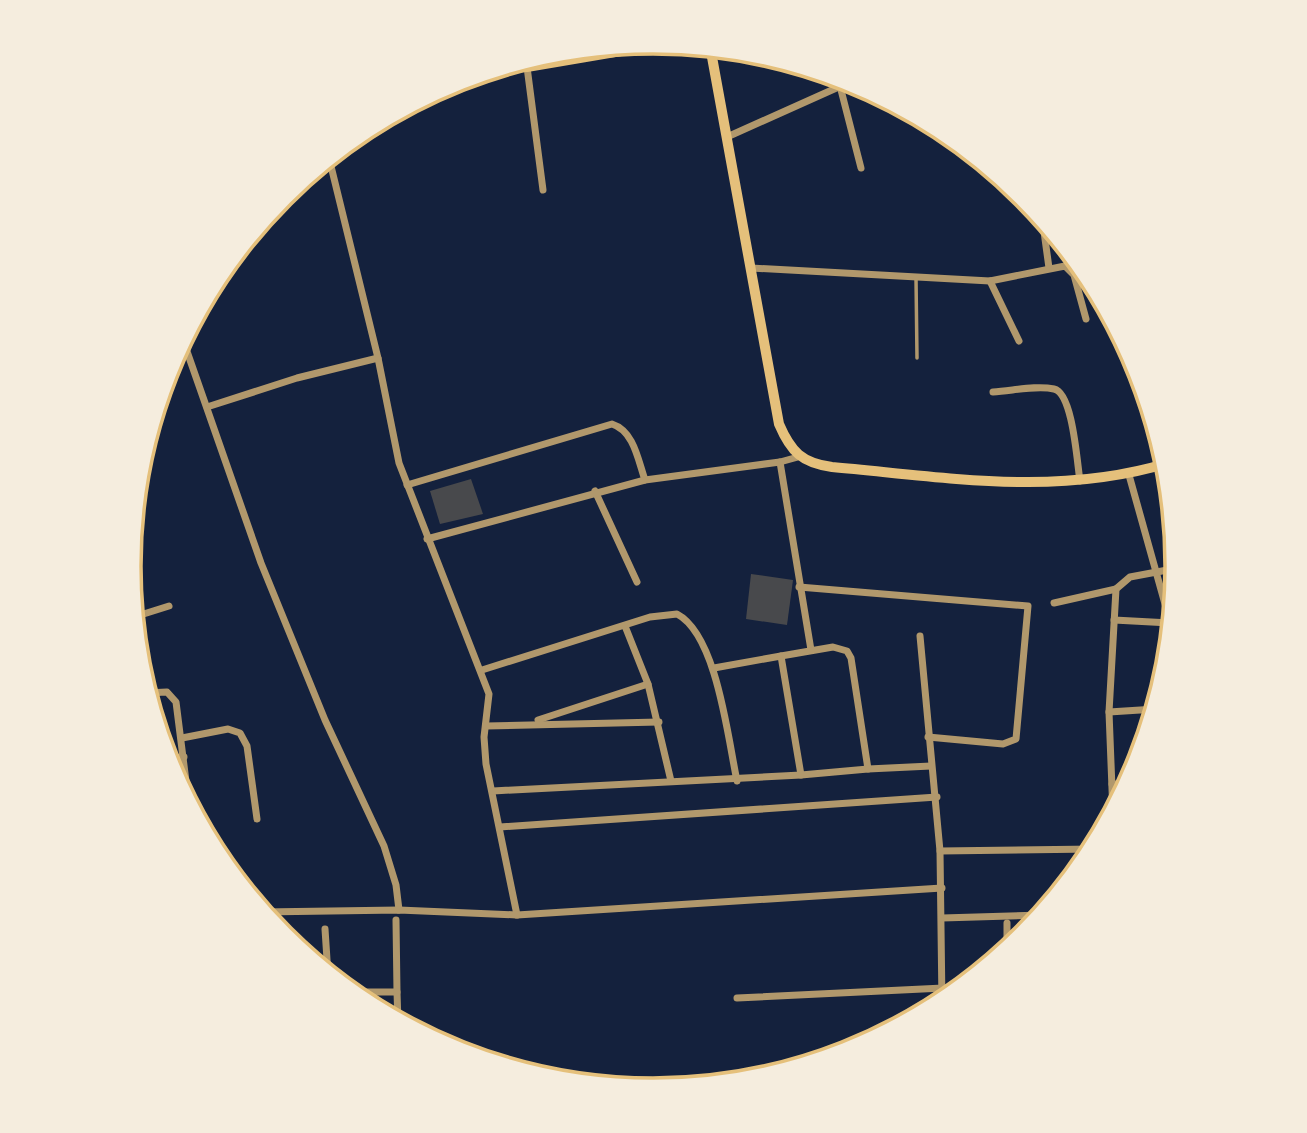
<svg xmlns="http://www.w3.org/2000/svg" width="1307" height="1133" font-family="Cabin,sans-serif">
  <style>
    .building { fill: #48494c }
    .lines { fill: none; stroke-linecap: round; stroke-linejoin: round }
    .service { stroke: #b1986c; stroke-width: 3.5 }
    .minor { stroke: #b1986c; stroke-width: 7 }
    .secondary { stroke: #e5c07b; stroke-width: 10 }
    .rim { fill: none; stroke: #e5c07b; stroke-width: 3.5 }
  </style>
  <rect width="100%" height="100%" fill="#14213d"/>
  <g class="building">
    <path d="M471 479 483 514 440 524 430 491Z"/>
    <path d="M751 574 793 580 787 625 746 619Z"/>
  </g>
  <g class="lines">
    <path class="service" d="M916 278 917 358"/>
    <g class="minor">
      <path d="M527 67 543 190"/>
      <path d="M840 86 861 168"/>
      <path d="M727 137 852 81"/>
      <path d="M329 158 378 358 399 463 489 694 484 737 486 764 517 915"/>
      <path d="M1042 217 1049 268"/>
      <path d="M751 268 990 281 1065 266 1074 275 1086 319"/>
      <path d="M990 281 1019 341"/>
      <path d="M183 340 261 563 325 720 384 846 396 885 399 910"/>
      <path d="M993 392C1012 391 1036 385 1054 389 1073 393 1077 463 1080 481"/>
      <path d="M207 407 297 378 378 358"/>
      <path d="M780 462 811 650"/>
      <path d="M1129 475 1172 629"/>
      <path d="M407 485 612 424C634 431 638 460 645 480"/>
      <path d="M595 491 637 582"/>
      <path d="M427 539 645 480 780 462 798 457"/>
      <path d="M799 587 1028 606 1016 739 1003 744 928 737"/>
      <path d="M1054 603 1116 589"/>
      <path d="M134 617 169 606"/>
      <path d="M1114 620 1170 623"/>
      <path d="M625 626 648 684 671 781"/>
      <path d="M920 636 940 851 942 1004"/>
      <path d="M714 668 781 656"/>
      <path d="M482 670 650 617 677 614C717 635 728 739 737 781"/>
      <path d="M146 693 167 692 176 702 189 805"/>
      <path d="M1109 712 1156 709"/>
      <path d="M538 720 648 684"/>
      <path d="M486 726 659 722"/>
      <path d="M182 738 228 729 240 733 247 746 257 819"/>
      <path d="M166 758 184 757"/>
      <path d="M801 775 868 769"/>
      <path d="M1112 784H1129"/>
      <path d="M493 791 801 775 781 656 833 647 847 651 851 658 868 769 931 766"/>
      <path d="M1113 814 1109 712 1116 589 1130 577 1178 568"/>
      <path d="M500 827 937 797"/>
      <path d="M940 851 1094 849"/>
      <path d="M262 912 399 910 517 915 942 888"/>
      <path d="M942 918 1043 915"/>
      <path d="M325 929 328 975"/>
      <path d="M1007 952V923"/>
      <path d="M349 992H397L396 920"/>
      <path d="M397 992 398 1022"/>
      <path d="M737 998 964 987"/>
      <path d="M590 1085 677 1089"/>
    </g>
    <g class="secondary">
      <path d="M706 47 712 57 779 424C791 452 802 463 832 467 945 477 1057 497 1168 463"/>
      <path d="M497 68 527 67 668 43"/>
    </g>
  </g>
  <path d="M0 0H1307V1133H0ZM141 566a512 512 0 1 1 1024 0a512 512 0 1 1-1024 0Z" fill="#f5edde" fill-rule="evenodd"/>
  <path class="rim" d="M141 566a512 512 0 1 1 1024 0a512 512 0 1 1-1024 0Z"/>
</svg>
